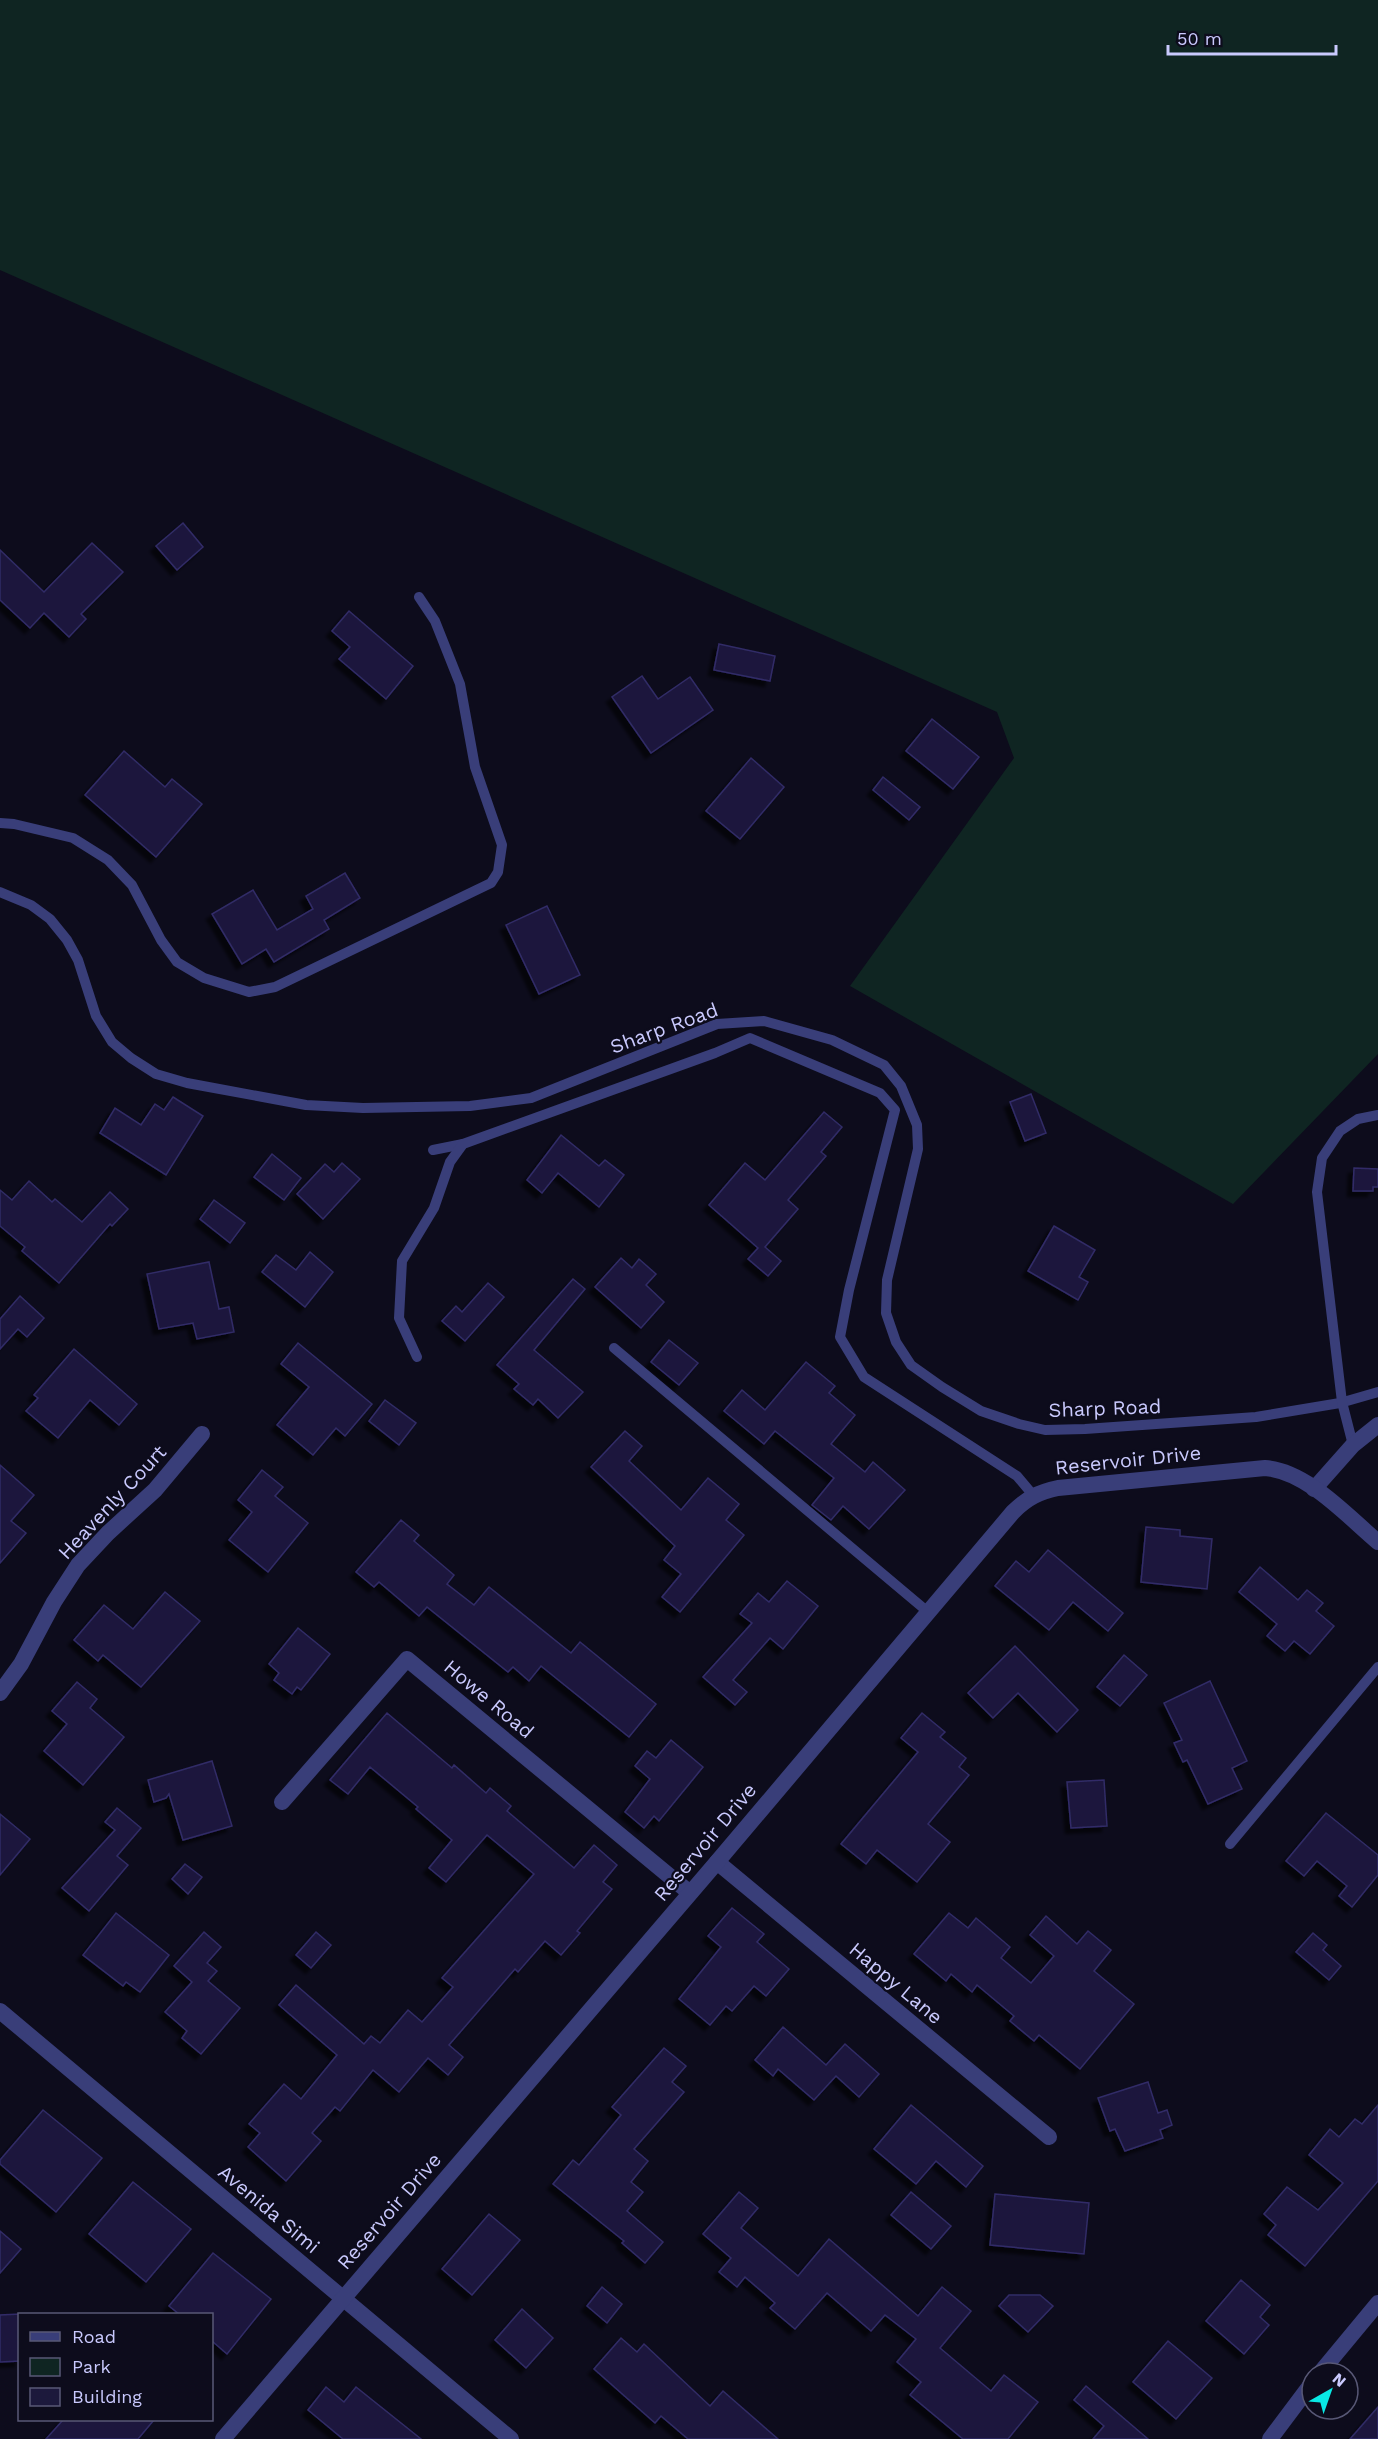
<svg xmlns="http://www.w3.org/2000/svg" width="1378" height="2439" font-family="'Work Sans',sans-serif">
  <style>
    .green { fill: #0f2522 }
    .building { fill: #1c193c; stroke: #312c67; stroke-width: 1.5; filter: url(#shadow) }
    .lines { fill: none; stroke-linecap: round; stroke-linejoin: round }
    .service { stroke: #393e79; stroke-width: 10 }
    .minor { stroke: #393e79; stroke-width: 16 }
    .labels { text-anchor: middle; stroke-width: 4.5; stroke-linejoin: round; paint-order: stroke }
    .street-label { font-size: 20px; fill: #c9c9fd; stroke: #0d0c1c }
  </style>
  <defs>
    <filter id="shadow"><feDropShadow dx="-5.5" dy="5.5" stdDeviation="1.5" flood-color="#0009"/></filter>
  </defs>
  <rect width="100%" height="100%" fill="#0d0c1c"/>
  <path class="green" d="M0 0H1378V1054L1233 1204 850 986 1014 758 997 712 0 270Z"/>
  <g class="building">
    <path d="M183 523 203 547 177 570 156 546Z"/>
    <path d="M92 543 123 572 81 614 86 619 69 637 44 613 30 628 0 600V550L44 592Z"/>
    <path d="M349 611 413 666 386 699 339 659 350 647 332 631Z"/>
    <path d="M719 644 775 656 770 681 714 670Z"/>
    <path d="M642 676 658 699 690 677 713 710 651 753 612 697Z"/>
    <path d="M932 719 979 757 953 789 906 751Z"/>
    <path d="M124 751 165 787 172 779 202 804 156 857 85 795Z"/>
    <path d="M751 758 784 787 740 839 706 811Z"/>
    <path d="M883 777 920 807 909 820 873 790Z"/>
    <path d="M345 873 360 898 324 920 329 929 274 962 266 949 242 964 212 914 253 890 277 930 313 909 306 896Z"/>
    <path d="M547 906 580 975 539 994 506 925Z"/>
    <path d="M1031 1094 1046 1133 1025 1141 1010 1102Z"/>
    <path d="M173 1097 203 1116 166 1175 100 1133 115 1108 141 1125 155 1104 164 1110Z"/>
    <path d="M824 1112 842 1127 821 1152 826 1156 788 1200 798 1209 765 1247 781 1261 768 1276 748 1259 758 1248 709 1205 745 1163 765 1180Z"/>
    <path d="M561 1135 599 1166 605 1160 624 1175 599 1207 558 1173 542 1193 527 1180Z"/>
    <path d="M272 1154 301 1178 284 1200 254 1177Z"/>
    <path d="M342 1163 360 1179 323 1219 297 1194 325 1164 334 1172Z"/>
    <path d="M1354 1168 1378 1169V1187H1373V1191H1353Z"/>
    <path d="M29 1181 52 1202 55 1199 82 1222 110 1192 128 1209 112 1226 110 1224 59 1283 22 1251 25 1247 0 1226V1190L12 1200Z"/>
    <path d="M214 1200 245 1223 230 1243 200 1219Z"/>
    <path d="M1054 1226 1095 1250 1079 1277 1088 1282 1078 1300 1028 1271Z"/>
    <path d="M310 1252 333 1272 305 1307 262 1272 276 1255 296 1270Z"/>
    <path d="M621 1258 632 1268 639 1259 656 1274 646 1285 664 1302 641 1328 595 1287Z"/>
    <path d="M209 1262 219 1309 229 1307 234 1332 197 1339 193 1323 159 1329 147 1274Z"/>
    <path d="M573 1279 585 1289 534 1350 583 1392 558 1418 538 1399 533 1405 514 1389 519 1384 497 1365Z"/>
    <path d="M488 1283 504 1297 465 1341 442 1321 456 1306 462 1312Z"/>
    <path d="M20 1296 44 1318 27 1337 18 1329 0 1349V1319Z"/>
    <path d="M669 1340 698 1363 679 1385 651 1362Z"/>
    <path d="M298 1343 372 1404 345 1436 336 1428 313 1455 277 1425 309 1387 281 1364Z"/>
    <path d="M74 1349 137 1404 119 1425 90 1400 58 1438 26 1411 38 1398 34 1395Z"/>
    <path d="M806 1362 835 1386 829 1393 855 1415 831 1444 865 1472 873 1462 905 1490 869 1529 843 1506 831 1520 812 1505 834 1478 775 1431 764 1444 724 1411 742 1390 765 1410Z"/>
    <path d="M385 1400 416 1423 399 1445 369 1421Z"/>
    <path d="M625 1431 642 1446 629 1461 681 1510 708 1478 739 1504 726 1520 744 1535 680 1612 662 1597 681 1574 664 1560 675 1546 591 1467Z"/>
    <path d="M0 1465 34 1495 11 1521 26 1533 0 1563Z"/>
    <path d="M262 1470 283 1487 275 1496 308 1523 268 1572 229 1540 252 1512 238 1500Z"/>
    <path d="M401 1520 419 1535 414 1541 454 1575 447 1584 474 1605 489 1587 571 1653 580 1642 656 1704 629 1737 541 1666 529 1681 513 1667 508 1672 427 1607 419 1616 379 1582 374 1587 356 1572Z"/>
    <path d="M1146 1527 1180 1530V1536L1212 1539 1207 1589 1141 1582Z"/>
    <path d="M1048 1550 1123 1613 1108 1631 1073 1602 1049 1630 995 1586 1016 1561 1029 1572Z"/>
    <path d="M1260 1567 1298 1600 1307 1590 1323 1603 1316 1611 1334 1626 1310 1654 1294 1641 1285 1651 1267 1636 1277 1624 1239 1592Z"/>
    <path d="M787 1581 818 1606 783 1649 770 1638 733 1680 747 1692 735 1705 703 1677 752 1623 740 1614 758 1593 769 1602Z"/>
    <path d="M165 1592 200 1621 141 1687 103 1655 98 1661 74 1640 104 1605 133 1629Z"/>
    <path d="M298 1628 330 1654 301 1690 297 1687 292 1694 274 1680 279 1673 269 1664Z"/>
    <path d="M1015 1646 1078 1710 1057 1732 1018 1693 993 1718 968 1693Z"/>
    <path d="M1124 1655 1147 1675 1120 1706 1097 1687Z"/>
    <path d="M1210 1681 1247 1761 1232 1768 1242 1789 1208 1804 1187 1760 1183 1762 1174 1743 1182 1740 1164 1703Z"/>
    <path d="M77 1682 97 1699 90 1708 124 1737 83 1785 44 1751 67 1724 52 1711Z"/>
    <path d="M387 1713 452 1768 454 1765 486 1793 490 1788 511 1806 507 1811 574 1868 594 1845 617 1865 603 1882 612 1889 577 1931 580 1933 561 1955 545 1941 518 1972 515 1969 449 2045 463 2057 448 2075 428 2058 399 2092 373 2070 340 2111 335 2107 312 2133 321 2141 286 2181 248 2147 260 2133 249 2124 284 2084 301 2099 337 2055 279 2005 296 1985 364 2044 371 2036 380 2043 408 2010 422 2022 453 1987 442 1978 534 1874 487 1835 446 1882 429 1868 452 1840 416 1809 418 1807 370 1767 348 1794 330 1780Z"/>
    <path d="M922 1713 945 1732 940 1737 966 1758 959 1767 969 1775 928 1824 950 1842 917 1882 877 1850 866 1864 841 1844 918 1752 901 1738Z"/>
    <path d="M671 1740 703 1767 659 1821 654 1816 644 1828 625 1812 650 1779 635 1766 647 1751 656 1758Z"/>
    <path d="M212 1761 232 1826 183 1840 169 1794 166 1798 154 1802 148 1780Z"/>
    <path d="M1104 1780 1107 1826 1071 1828 1067 1782Z"/>
    <path d="M117 1808 141 1828 117 1856 128 1865 89 1911 62 1888 115 1830 105 1822Z"/>
    <path d="M1326 1813 1378 1855V1875L1352 1907 1339 1896 1347 1886 1317 1861 1304 1876 1286 1861Z"/>
    <path d="M0 1814 30 1839 0 1875Z"/>
    <path d="M185 1864 202 1877 188 1894 172 1879Z"/>
    <path d="M732 1908 764 1934 757 1942 789 1969 766 1996 754 1986 732 2011 726 2006 710 2025 679 1999 721 1947 708 1936Z"/>
    <path d="M116 1913 169 1955 140 1992 126 1982 123 1986 83 1955Z"/>
    <path d="M949 1913 968 1928 976 1918 1010 1947 1001 1958 1031 1983 1054 1956 1030 1935 1046 1916 1077 1944 1088 1931 1111 1950 1094 1971 1134 2004 1080 2069 1039 2035 1034 2041 1010 2021 1014 2016 977 1985 972 1992 951 1974 946 1981 914 1954Z"/>
    <path d="M204 1932 221 1947 207 1963 217 1971 208 1981 240 2008 201 2054 182 2038 187 2031 165 2012 192 1982 174 1966Z"/>
    <path d="M316 1932 331 1945 311 1968 296 1955Z"/>
    <path d="M1313 1933 1327 1945 1323 1950 1341 1966 1329 1980 1296 1952Z"/>
    <path d="M783 2027 826 2065 845 2044 879 2074 859 2097 836 2076 814 2100 778 2069 773 2076 755 2060Z"/>
    <path d="M664 2048 686 2066 672 2082 684 2092 634 2149 648 2161 631 2182 643 2192 627 2211 663 2242 645 2263 622 2243 624 2241 553 2184 573 2160 579 2165 621 2115 612 2107Z"/>
    <path d="M1148 2082 1158 2113 1167 2110 1172 2125 1160 2130 1163 2138 1125 2151 1115 2129 1110 2131 1098 2098Z"/>
    <path d="M911 2105 983 2166 966 2187 936 2161 916 2184 874 2149Z"/>
    <path d="M1378 2105V2181L1305 2266 1268 2235 1276 2225 1264 2214 1287 2187 1318 2210 1343 2183 1309 2155 1330 2129 1339 2137 1355 2119 1362 2124Z"/>
    <path d="M43 2110 102 2158 56 2212 0 2164V2160Z"/>
    <path d="M133 2182 191 2229 146 2282 89 2234Z"/>
    <path d="M739 2192 758 2208 741 2228 798 2276 829 2239 918 2316 942 2287 971 2311 940 2348 991 2391 1004 2375 1038 2402 1008 2439H963L910 2395 921 2382 897 2362 916 2339 885 2315 871 2331 827 2293 795 2329 770 2308 775 2303 745 2277 737 2287 719 2272 731 2258 703 2234Z"/>
    <path d="M911 2192 951 2226 931 2249 891 2215Z"/>
    <path d="M995 2194 1089 2203 1084 2254 990 2245Z"/>
    <path d="M489 2214 520 2240 472 2295 442 2269Z"/>
    <path d="M0 2231 21 2249 0 2273Z"/>
    <path d="M213 2253 271 2299 227 2354 212 2341V2314H179L169 2306Z"/>
    <path d="M1241 2280 1270 2305 1260 2317 1269 2325 1244 2354 1206 2321Z"/>
    <path d="M602 2287 622 2304 607 2323 587 2306Z"/>
    <path d="M1009 2295H1040L1053 2306 1028 2332 999 2306Z"/>
    <path d="M522 2309 553 2338 526 2368 495 2340Z"/>
    <path d="M20 2314V2361L0 2362V2315Z"/>
    <path d="M621 2338 637 2352 644 2344 710 2406 723 2391 778 2439H688L661 2416 655 2423 594 2369Z"/>
    <path d="M1168 2341 1212 2378 1176 2419 1133 2382Z"/>
    <path d="M1086 2386 1148 2439H1093L1104 2426 1074 2400Z"/>
    <path d="M326 2387 344 2402 356 2387 421 2439H343L308 2410Z"/>
    <path d="M1378 2407V2439H1350Z"/>
    <path d="M63 2420H154L138 2439H46Z"/>
  </g>
  <g class="lines">
    <g class="service">
      <path d="M0 823 14 824 73 838 108 860 132 885 161 940 177 962 204 978 249 992 275 987 491 883 498 872 502 845 475 767 460 684 435 621 419 597"/>
      <path d="M0 892 31 905 50 919 67 940 78 960 96 1016 112 1042 131 1058 156 1074 187 1083 306 1105 363 1108 470 1106 531 1098 717 1024 764 1021 832 1040 884 1065 901 1086 917 1125 918 1149 887 1280 886 1313 896 1342 911 1365 942 1387 981 1411 1019 1424 1045 1430 1085 1429 1256 1417 1340 1403 1378 1392"/>
      <path d="M433 1150 463 1144"/>
      <path d="M614 1348 928 1612"/>
      <path d="M417 1357 399 1318 402 1261 434 1208 450 1162 463 1144 715 1053 750 1038 880 1093 895 1110 849 1290 840 1337 864 1377 1017 1476 1033 1495"/>
      <path d="M1353 1445 1342 1402 1317 1192 1322 1158 1340 1131 1358 1119 1378 1115"/>
      <path d="M1230 1844 1378 1667"/>
    </g>
    <g class="minor">
      <path d="M1314 1489 1353 1445 1378 1425"/>
      <path d="M0 1693 21 1664 54 1602 78 1565 108 1533 155 1490 202 1434"/>
      <path d="M282 1802 407 1659 690 1893"/>
      <path d="M717 1862 1049 2137"/>
      <path d="M0 2011 511 2439"/>
      <path d="M1320 2373 1378 2303"/>
      <path d="M223 2439 717 1862 1013 1512C1027 1498 1039 1492 1058 1488L1265 1468C1307 1471 1347 1516 1378 1542"/>
      <path d="M1270 2439 1312 2383"/>
    </g>
  </g>
  <g class="labels">
    <g class="street-label">
      <text transform="translate(664 1028) rotate(-20)" y="7">Sharp Road</text>
      <text transform="translate(1105 1408) rotate(-2)" y="7">Sharp Road</text>
      <text transform="translate(1128 1460) rotate(-6)" y="7">Reservoir Drive</text>
      <text transform="translate(112 1502) rotate(-47)" y="7">Heavenly Court</text>
      <text transform="translate(489 1699) rotate(40)" y="7">Howe Road</text>
      <text transform="translate(705 1842) rotate(-50)" y="7">Reservoir Drive</text>
      <text transform="translate(896 1983) rotate(40)" y="7">Happy Lane</text>
      <text transform="translate(269 2209) rotate(40)" y="7">Avenida Simi</text>
      <text transform="translate(389 2211) rotate(-49)" y="7">Reservoir Drive</text>
    </g>
  </g>
  <rect x="18" y="2313" width="195" height="108" fill="#0d0c1c" stroke="#585876" stroke-width="1.5"/>
  <rect x="30" y="2332" width="30" height="9" fill="#393e79" stroke="#585876" stroke-width="1.5"/>
  <text x="72" y="2343" font-size="18" fill="#c9c9fd">Road</text>
  <rect x="30" y="2358" width="30" height="18" fill="#0f2522" stroke="#585876" stroke-width="1.5"/>
  <text x="72" y="2373" font-size="18" fill="#c9c9fd">Park</text>
  <rect x="30" y="2388" width="30" height="18" fill="#1c193c" stroke="#585876" stroke-width="1.5"/>
  <text x="72" y="2403" font-size="18" fill="#c9c9fd">Building</text>
  <g transform="translate(1330 2391) rotate(40)"><circle r="28" fill="#0d0c1c" stroke="#585876" stroke-width="1.5"/>
  <path d="M0-4.5L10 22L0 15L-10 22Z" fill="#09e9e5"/>
  <text y="-9" font-size="16" font-weight="bold" text-anchor="middle" fill="#c9c9fd">N</text>
  </g>
  <path d="M1168 45v9h168v-9" fill="none" stroke="#c9c9fd" stroke-width="3"/>
  <text x="1177" y="45" font-size="18" fill="#c9c9fd" stroke="#0d0c1c" stroke-width="4.5" paint-order="stroke">50 m</text>
</svg>
